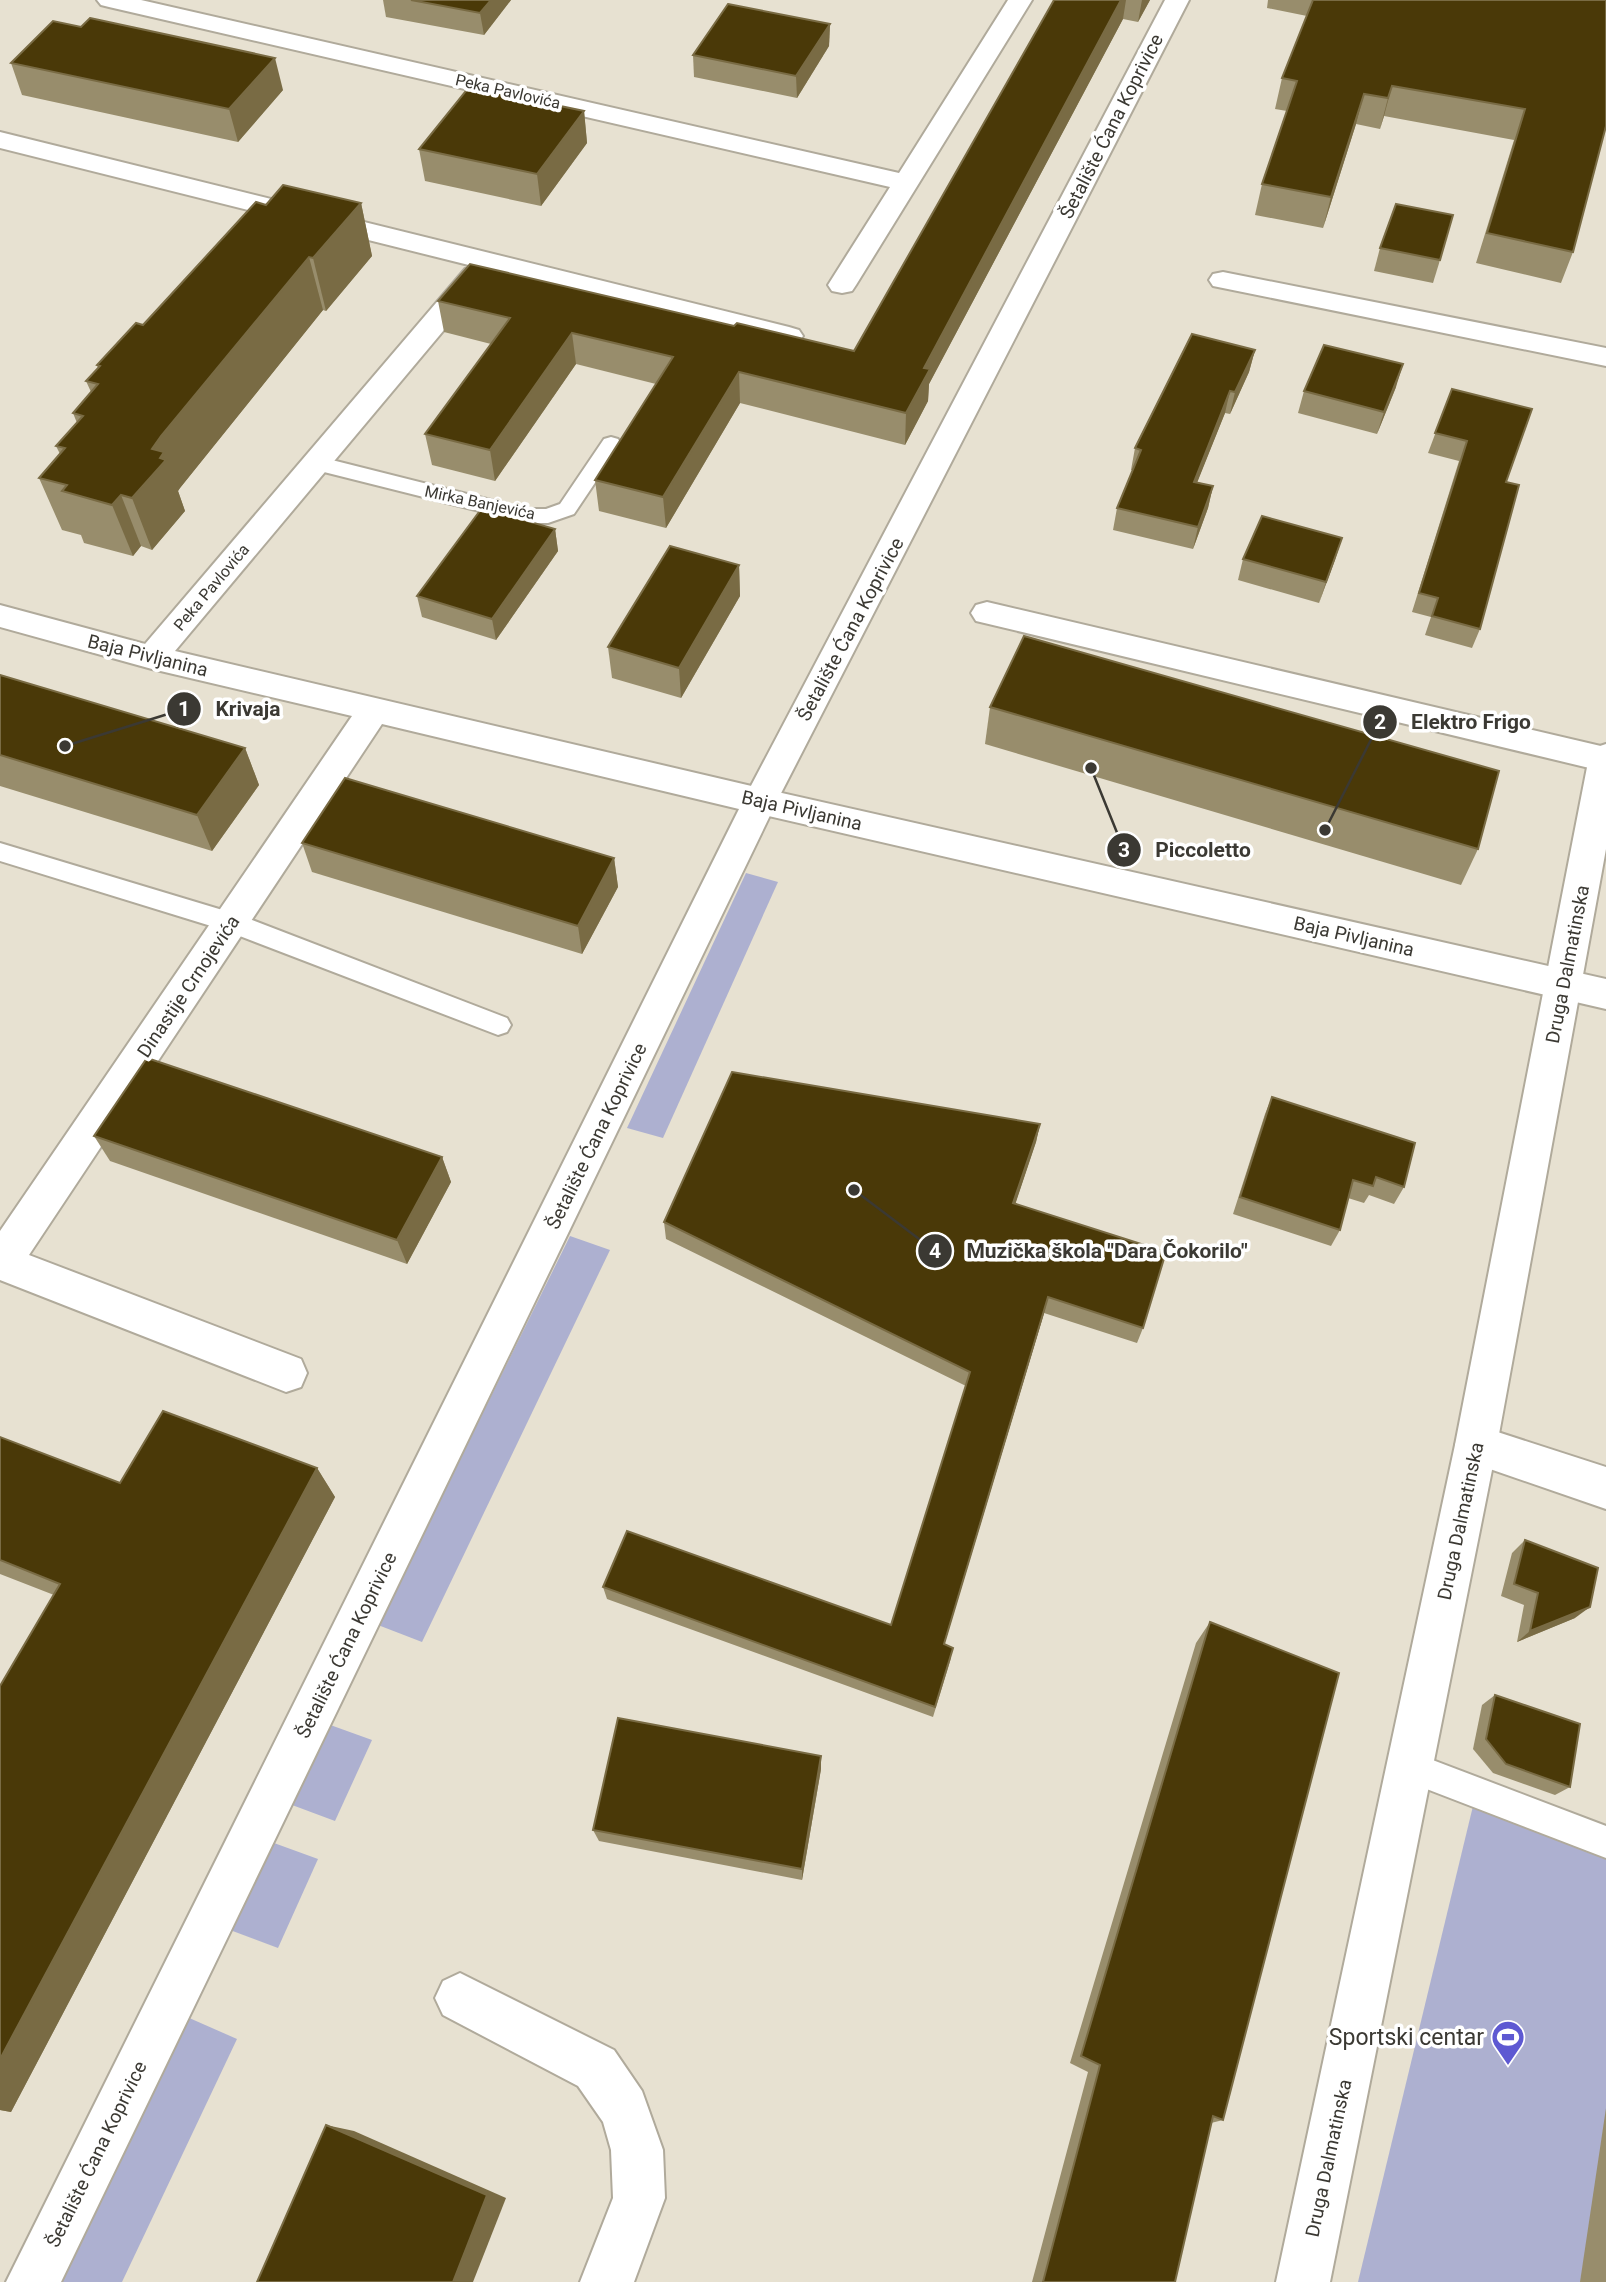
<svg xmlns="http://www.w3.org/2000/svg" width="1606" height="2282" font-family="Roboto,sans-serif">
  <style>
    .green { fill: #adb0d0 }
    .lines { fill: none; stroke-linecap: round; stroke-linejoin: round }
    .service-casing { stroke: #b0aa9b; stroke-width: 4 }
    .pedestrian-casing { stroke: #b0aa9b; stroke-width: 4 }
    .minor-casing { stroke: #b0aa9b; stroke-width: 4 }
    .tertiary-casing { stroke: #b0aa9b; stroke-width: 4 }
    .service { fill: #fff; fill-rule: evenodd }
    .pedestrian { fill: #fff; fill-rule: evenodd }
    .minor { fill: #fff; fill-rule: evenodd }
    .tertiary { fill: #fff; fill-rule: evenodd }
    .wall { fill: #988d6c }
    .shaded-wall { fill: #796b44 }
    .building { fill: #4a3908; stroke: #796b44; stroke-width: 2 }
    .labels { text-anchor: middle; stroke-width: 7; stroke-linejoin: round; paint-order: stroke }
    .far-street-label { font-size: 16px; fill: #3b3933; stroke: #fff }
    .street-label { font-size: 19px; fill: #3b3933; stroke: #fff }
    .near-poi-label { font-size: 23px; fill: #3b3933; stroke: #fff; text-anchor: end }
    .leader { fill: none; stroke: #3b3933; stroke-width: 2.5 }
    .callout-dot { fill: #3b3933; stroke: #fff; stroke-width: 2.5 }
    .mark-label { font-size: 21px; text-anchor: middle; font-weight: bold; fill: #fff }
    .callout-label { font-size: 21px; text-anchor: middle; font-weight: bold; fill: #3b3933; stroke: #fff; stroke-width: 7; stroke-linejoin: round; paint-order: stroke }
  </style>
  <rect width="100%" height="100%" fill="#e7e1d1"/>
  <g class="green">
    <path d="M746 873 778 882 663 1138 627 1128Z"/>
    <path d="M570 1236 610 1250 422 1642 378 1625Z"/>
    <path d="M322 1722 372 1740 335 1821 284 1802Z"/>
    <path d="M1473 1806 1606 1852V2282H1358Z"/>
    <path d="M263 1839 318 1859 278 1948 222 1927Z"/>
    <path d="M187 2017 237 2039 122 2282H57Z"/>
  </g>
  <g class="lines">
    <defs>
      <g id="service">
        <path d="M611 437 618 439 621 444 574 514 548 523H527L316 470 309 468 306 463 309 458 316 456 527 509H546L560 504 604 439Z"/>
        <path d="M0 843 239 915 507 1018 511 1025 507 1032 498 1035 224 930 0 861Z"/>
        <path d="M1409 1751 1606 1826V1858L1398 1778 1393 1767 1398 1756Z"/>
      </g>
      <path id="pedestrian" d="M1165 0H1189L777 801 61 2282H6L743 801Z"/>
      <g id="minor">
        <path d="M97 0H141L899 173 1008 0H1032L856 285 852 291 842 293 832 291 828 285 890 187 109 7 101 5Z"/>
        <path d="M0 132 789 327 799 330 803 336 799 342 789 345 0 148Z"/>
        <path d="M475 267 485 269 489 275 485 281 175 651 760 788 1606 979V1009L760 814 382 724 29 1255 301 1359 307 1373 301 1387 286 1392 0 1280V1231L352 716 152 669 0 627V605L145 644 465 269Z"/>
        <path d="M1223 272 1606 348V366L1213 286 1209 280 1213 274Z"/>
        <path d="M987 602 1605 747 1606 772 976 621 971 613 976 605Z"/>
        <path d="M1476 1425 1606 1467V1509L1461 1459 1455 1445 1461 1431Z"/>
        <path d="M460 1973 614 2050 642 2091 663 2150 665 2198 634 2282H580L613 2198 611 2150 603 2122 578 2086 443 2015 435 1998 443 1981Z"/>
      </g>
      <path id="tertiary" d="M1606 744V849L1497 1445 1330 2282H1276L1455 1445 1589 757 1594 748Z"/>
    </defs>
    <use href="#service" class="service-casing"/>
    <use href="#pedestrian" class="pedestrian-casing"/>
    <use href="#minor" class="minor-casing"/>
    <use href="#tertiary" class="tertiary-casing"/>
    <use href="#service" class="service"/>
    <use href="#pedestrian" class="pedestrian"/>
    <use href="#minor" class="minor"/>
    <use href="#tertiary" class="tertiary"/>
  </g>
  <g class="wall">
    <path d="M383 0H511L484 35 386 17Z"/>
    <path d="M1054 0H1150L1138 22 1123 19 929 384 928 401 905 445 740 403 666 528 599 511 595 480 656 384 576 364 495 481 432 465 425 434 491 344 444 332 438 301 734 326 854 351Z"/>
    <path d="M1268 0H1606L1573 252 1561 283 1476 263 1514 140 1384 116 1380 129 1356 124 1323 228 1255 215 1262 184 1287 111 1275 109 1282 78 1307 16 1267 8Z"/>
    <path d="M830 24 829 46 797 98 694 77 693 55Z"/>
    <path d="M11 63 283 90 238 142 22 95Z"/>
    <path d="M584 111 587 143 541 206 425 181 419 149Z"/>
    <path d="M361 203 372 256 326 311 323 310 180 488 178 491 185 511 152 550 141 546 133 556 84 543 81 535 62 530 39 478 60 454 56 446 77 423 73 413 91 392 86 381 98 368 97 365 143 325 266 205Z"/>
    <path d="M1380 248 1440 260 1433 283 1374 271Z"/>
    <path d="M1255 350 1249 372 1230 414 1225 413 1197 482 1213 486 1208 508 1193 549 1113 530 1117 508 1133 470H1131L1135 448Z"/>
    <path d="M1396 387 1377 434 1298 413 1304 391Z"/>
    <path d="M1452 389 1506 482 1480 629 1472 648 1425 635 1431 617 1412 612 1459 461 1428 453Z"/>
    <path d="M555 529 558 551 496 640 422 617 417 596Z"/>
    <path d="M1342 538 1319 603 1238 580 1243 559Z"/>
    <path d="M739 565 740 596 681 698 612 678 608 647Z"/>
    <path d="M0 675 245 748 259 785 212 851 0 786Z"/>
    <path d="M990 707 1478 849 1461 885 985 744Z"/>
    <path d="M302 843 614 858 618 887 582 954 312 872Z"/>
    <path d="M1272 1097 1404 1187 1394 1204 1369 1195 1364 1203 1348 1198 1340 1230 1331 1246 1233 1214 1265 1114Z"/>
    <path d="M1040 1124 1036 1142 1015 1204 1143 1328 1137 1343 1044 1313 944 1644 951 1658 933 1717 607 1599 603 1587 891 1625 966 1386 666 1239 664 1222Z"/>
    <path d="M94 1136 442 1157 451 1182 407 1264 110 1161Z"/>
    <path d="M0 1437 120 1483 317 1468 335 1497 11 2112 0 2110V1686L54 1595 0 1574Z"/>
    <path d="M1525 1540 1575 1618 1517 1642 1524 1605 1501 1596 1512 1553Z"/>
    <path d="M1210 1622 1223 2120 1211 2123 1175 2282H1032L1088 2072 1070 2063 1196 1643Z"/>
    <path d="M1495 1695 1570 1787 1555 1795 1493 1773 1473 1749 1482 1705Z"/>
    <path d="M821 1769 802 1880 599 1841 593 1830Z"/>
    <path d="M1606 2108V2282H1580Z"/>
  </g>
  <g class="shaded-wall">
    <path d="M491 0H511L484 35 480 13Z"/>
    <path d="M1121 0H1126L1123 19 929 384 928 401 905 445 906 413 924 368Z"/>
    <path d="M1142 0H1150L1138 22Z"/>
    <path d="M830 24 829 46 797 98 796 76Z"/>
    <path d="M275 58 283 90 238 142 229 109Z"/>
    <path d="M1392 86 1384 116 1380 129 1388 98Z"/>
    <path d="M1364 94 1356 124 1323 228 1331 197Z"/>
    <path d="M584 111 587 143 541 206 537 174Z"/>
    <path d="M361 203 372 256 326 311 313 258Z"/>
    <path d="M309 257 323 310 180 488 178 491 185 511 152 550 132 498 152 449 161 436Z"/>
    <path d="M572 333 576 364 495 481 490 450Z"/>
    <path d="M1255 350 1249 372 1230 414 1235 392Z"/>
    <path d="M1403 364 1396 387 1377 434 1384 412Z"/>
    <path d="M739 372 740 403 666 528 663 497Z"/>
    <path d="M1230 391 1225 413 1189 503 1194 482Z"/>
    <path d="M1213 486 1208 508 1193 549 1198 527Z"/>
    <path d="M121 495 141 546 133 556 112 505Z"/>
    <path d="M555 529 558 551 496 640 492 619Z"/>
    <path d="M1342 538 1335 560 1319 603 1326 582Z"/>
    <path d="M739 565 740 596 681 698 679 668Z"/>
    <path d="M245 748 259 785 212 851 197 815Z"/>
    <path d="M614 858 618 887 582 954 578 926Z"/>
    <path d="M1040 1124 1036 1142 1010 1220 1013 1203Z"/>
    <path d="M442 1157 451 1182 407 1264 397 1240Z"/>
    <path d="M1048 1297 1044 1313 941 1655 944 1644Z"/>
    <path d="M317 1468 335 1497 11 2112 0 2110V2059Z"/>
    <path d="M1590 1607 1575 1618 1517 1642 1530 1631Z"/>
    <path d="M821 1756V1769L802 1880V1869Z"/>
    <path d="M326 2125 354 2131 506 2198 473 2282H453Z"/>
  </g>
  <g class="building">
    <path d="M411 0H491L480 13Z"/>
    <path d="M1054 0H1121L924 368 930 369 906 413 739 372 663 497 595 480 673 357 572 333 490 450 425 434 510 318 438 301 470 264 734 326 737 323 854 351Z"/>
    <path d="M1313 0H1606V126L1573 252 1487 233 1525 109 1392 86 1388 98 1364 94 1331 197 1262 184 1297 81 1282 78Z"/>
    <path d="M728 4 830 24 796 76 693 55Z"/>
    <path d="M90 18 275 58 229 109 11 63 53 21 81 27Z"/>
    <path d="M469 87 584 111 537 174 419 149Z"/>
    <path d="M283 185 361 203 313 258 309 257 161 436 152 449 164 452 160 458 166 460 132 498 121 495 112 505 62 491 67 485 39 478 65 448 56 446 83 416 73 413 98 384 86 381 100 366 97 365 136 323 143 325 256 202 266 205Z"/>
    <path d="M1396 204 1453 215 1440 260 1380 248Z"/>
    <path d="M1192 334 1255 350 1235 392 1230 391 1194 482 1213 486 1198 527 1117 508 1141 450 1135 448Z"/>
    <path d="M1324 345 1403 364 1384 412 1304 391Z"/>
    <path d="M1452 389 1532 409 1506 482 1519 485 1480 629 1432 616 1438 598 1419 593 1467 441 1435 433Z"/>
    <path d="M482 508 555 529 492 619 417 596Z"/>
    <path d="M1262 516 1342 538 1326 582 1243 559Z"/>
    <path d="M670 546 739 565 679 668 608 647Z"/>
    <path d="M1024 636 1499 771 1478 849 990 707Z"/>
    <path d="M0 675 245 748 197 815 0 755Z"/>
    <path d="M345 778 614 858 578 926 302 843Z"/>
    <path d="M147 1058 442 1157 397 1240 94 1136Z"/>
    <path d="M732 1072 1040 1124 1013 1203 1166 1252 1143 1328 1048 1297 944 1644 953 1648 935 1707 603 1587 627 1531 891 1625 970 1372 664 1222Z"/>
    <path d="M1272 1097 1415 1143 1404 1187 1376 1177 1373 1186 1353 1180 1340 1230 1240 1197Z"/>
    <path d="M163 1411 317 1468 0 2059V1686L60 1584 0 1560V1437L120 1483Z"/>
    <path d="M1525 1540 1598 1568 1590 1607 1530 1631 1538 1593 1514 1584Z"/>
    <path d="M1210 1622 1339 1673 1223 2120 1213 2116 1175 2282H1043L1100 2065 1081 2056Z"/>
    <path d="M1495 1695 1580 1724 1570 1787 1506 1764 1486 1739Z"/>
    <path d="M618 1718 821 1756 802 1869 593 1830Z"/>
    <path d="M326 2125 487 2195 453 2282H257Z"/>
  </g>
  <defs>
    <symbol id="stadium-pin" viewBox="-11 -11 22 30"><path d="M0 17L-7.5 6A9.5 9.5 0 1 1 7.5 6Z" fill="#5e59d2" stroke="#fff"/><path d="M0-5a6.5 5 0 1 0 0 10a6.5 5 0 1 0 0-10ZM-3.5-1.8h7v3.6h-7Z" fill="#fff"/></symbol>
  </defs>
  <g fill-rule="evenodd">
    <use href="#stadium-pin" x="1489" y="2018" width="38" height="52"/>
  </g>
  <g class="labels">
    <g class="far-street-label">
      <text transform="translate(508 91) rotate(13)" y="6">Peka Pavlovića</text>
      <text transform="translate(480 502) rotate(12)" y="6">Mirka Banjevića</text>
      <text transform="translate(211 587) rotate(-50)" y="6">Peka Pavlovića</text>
    </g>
    <g class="street-label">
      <text transform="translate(1111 126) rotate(-63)" y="7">Šetalište Ćana Koprivice</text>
      <text transform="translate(850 629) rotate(-62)" y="7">Šetalište Ćana Koprivice</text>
      <text transform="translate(148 655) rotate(14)" y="7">Baja Pivljanina</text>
      <text transform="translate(802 810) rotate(13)" y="7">Baja Pivljanina</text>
      <text transform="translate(1354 936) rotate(13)" y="7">Baja Pivljanina</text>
      <text transform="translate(1567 964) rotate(-79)" y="7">Druga Dalmatinska</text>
      <text transform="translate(188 986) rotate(-56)" y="7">Dinastije Crnojevića</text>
      <text transform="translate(596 1136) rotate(-64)" y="7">Šetalište Ćana Koprivice</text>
      <text transform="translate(1460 1521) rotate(-78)" y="7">Druga Dalmatinska</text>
      <text transform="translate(346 1645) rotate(-64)" y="7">Šetalište Ćana Koprivice</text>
      <text transform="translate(96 2154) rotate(-64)" y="7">Šetalište Ćana Koprivice</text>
      <text transform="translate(1328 2158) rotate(-78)" y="7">Druga Dalmatinska</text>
    </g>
    <g class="near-poi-label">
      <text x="1484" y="2045">Sportski centar</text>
    </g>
  </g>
  <path class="leader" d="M65 746L184 709M1325 830L1380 722M1091 768L1124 850M854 1190L935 1251"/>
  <g class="callout-dot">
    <circle cx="65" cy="746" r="7"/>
    <circle cx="1325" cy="830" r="7"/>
    <circle cx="1091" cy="768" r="7"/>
    <circle cx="854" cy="1190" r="7"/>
    <circle cx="184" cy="709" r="18"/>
    <circle cx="1380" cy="722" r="18"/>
    <circle cx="1124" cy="850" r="18"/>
    <circle cx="935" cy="1251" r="18"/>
  </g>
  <g class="mark-label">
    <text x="184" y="716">1</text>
    <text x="1380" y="729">2</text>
    <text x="1124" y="857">3</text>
    <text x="935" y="1258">4</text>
  </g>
  <g class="callout-label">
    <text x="248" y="716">Krivaja</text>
    <text x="1471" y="729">Elektro Frigo</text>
    <text x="1203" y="857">Piccoletto</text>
    <text x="1107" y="1258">Muzička škola "Dara Čokorilo"</text>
  </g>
</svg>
